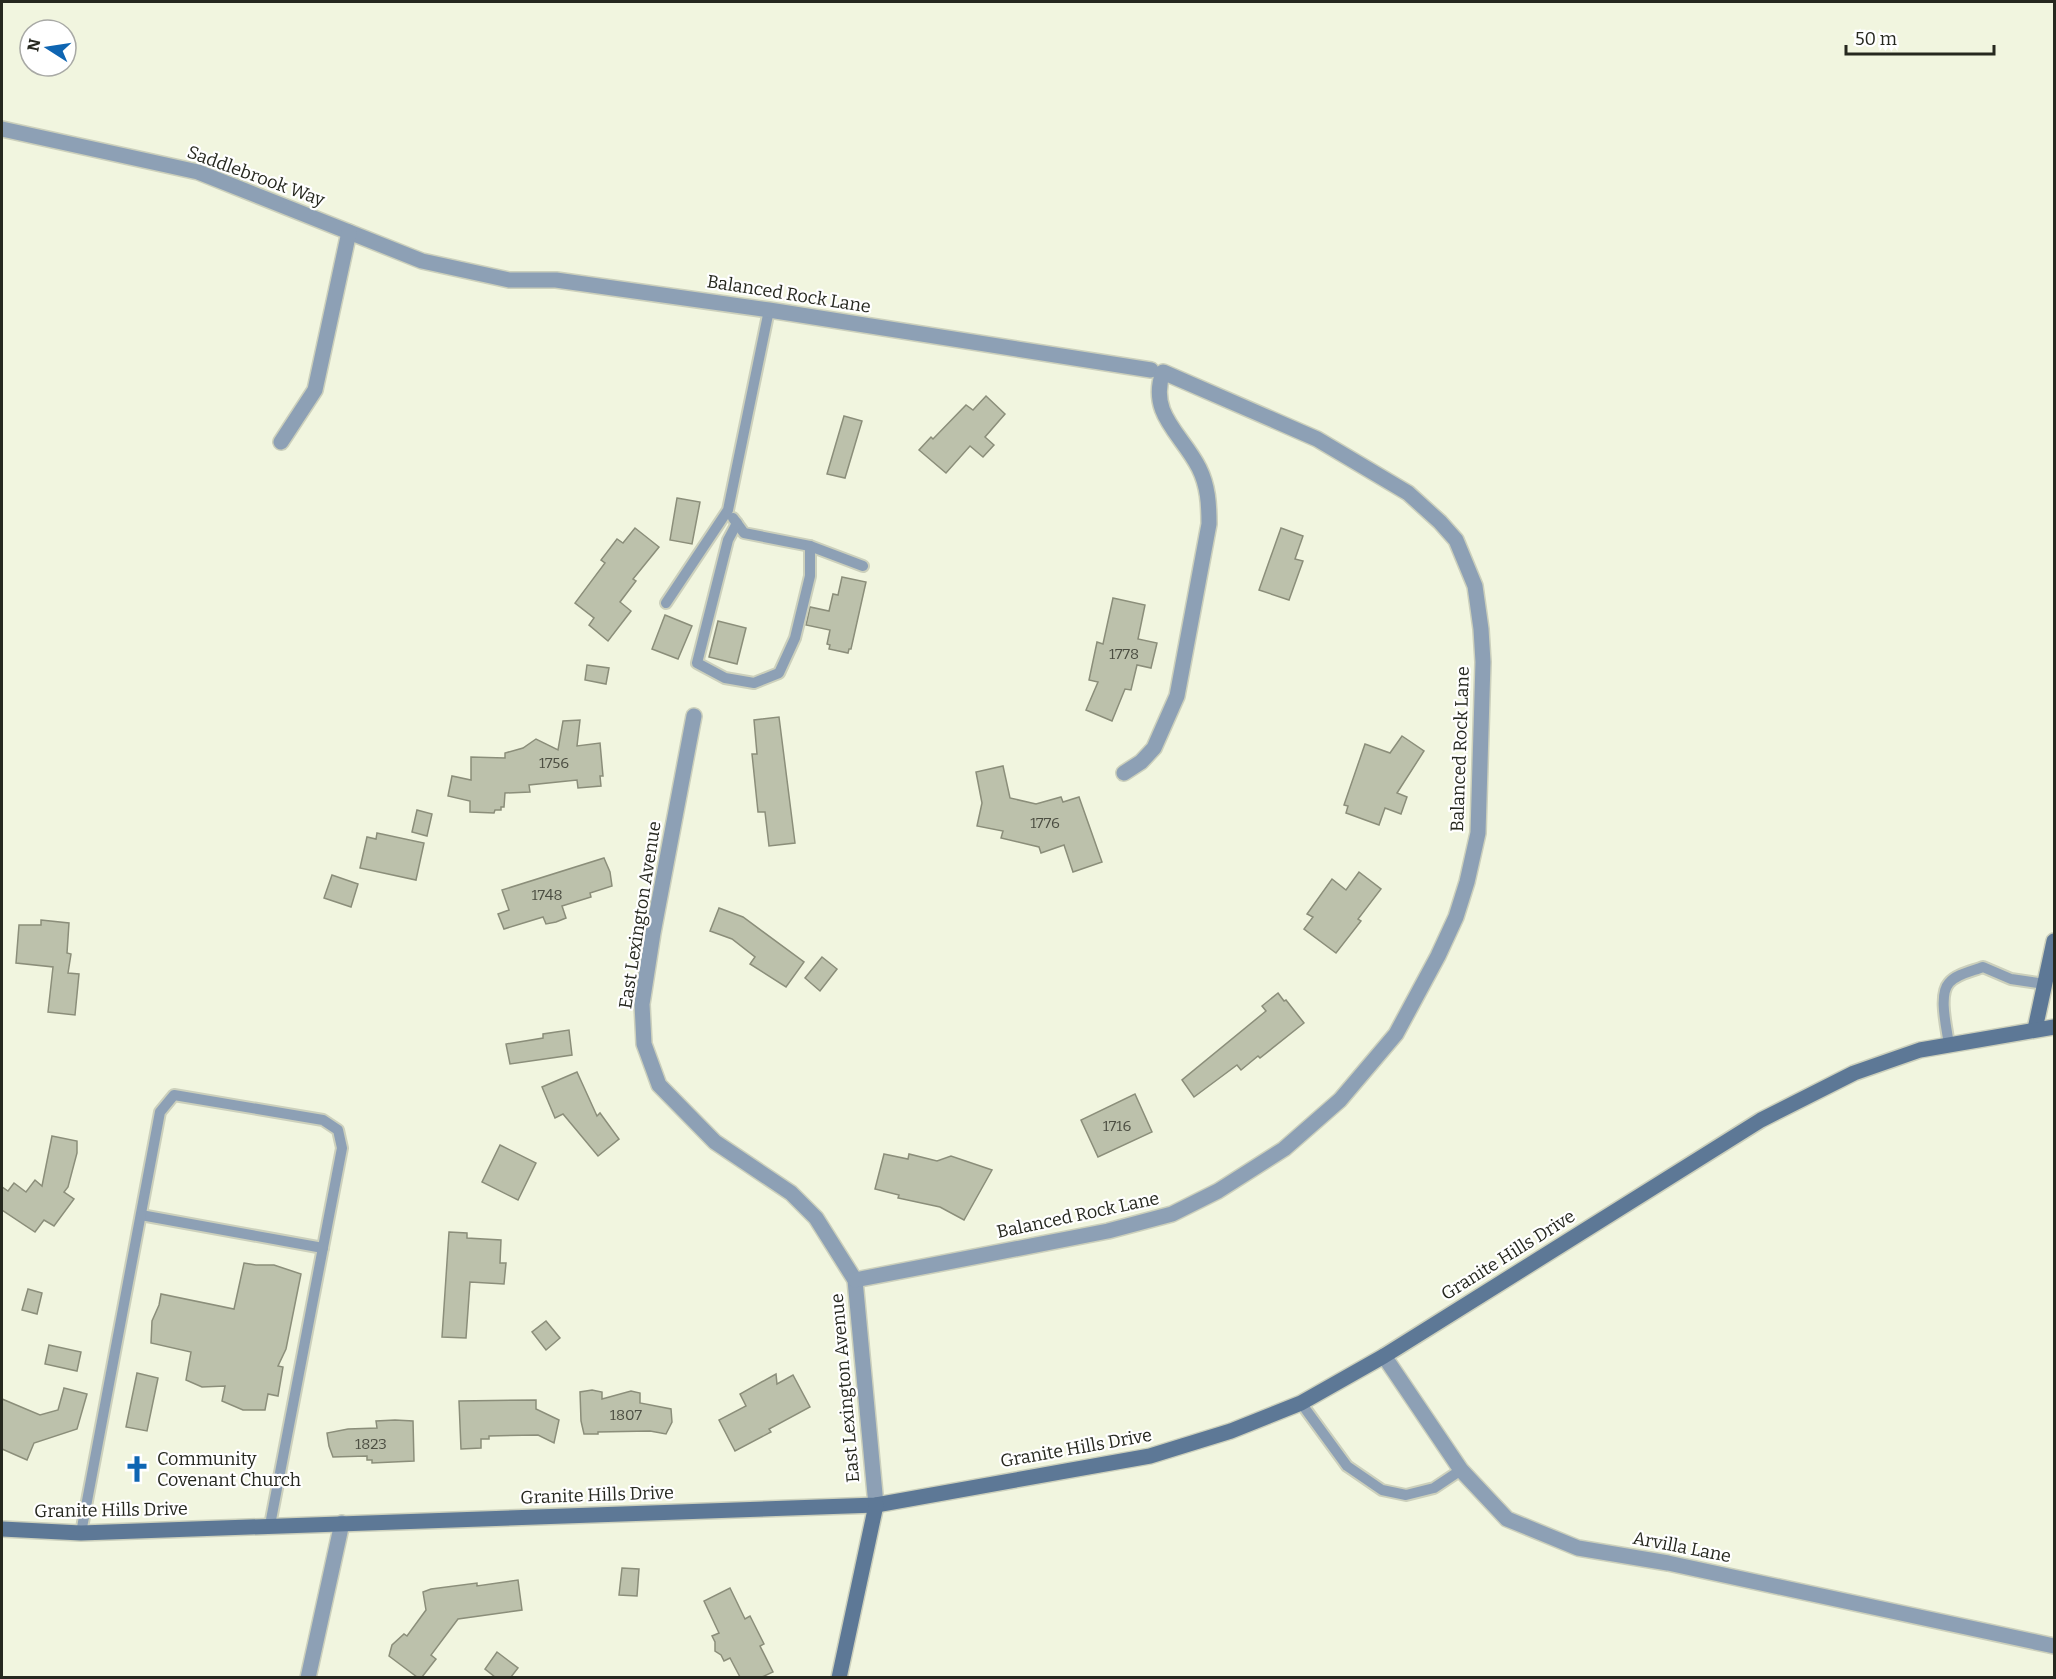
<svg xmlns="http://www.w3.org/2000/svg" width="2056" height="1679" font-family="Bitter,serif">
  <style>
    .building { fill: #bcc1ab; stroke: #8b8e7a; stroke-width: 1.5 }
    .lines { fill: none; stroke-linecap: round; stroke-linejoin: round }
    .lane-casing { stroke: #ccd0bc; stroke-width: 14 }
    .street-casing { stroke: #ccd0bc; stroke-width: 18 }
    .secondary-casing { stroke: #ccd0bc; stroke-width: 18 }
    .lane { stroke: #8da0b5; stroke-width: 10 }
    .street { stroke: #8da0b5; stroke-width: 15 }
    .secondary { stroke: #5d7896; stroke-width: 15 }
    .labels { text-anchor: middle; stroke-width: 4.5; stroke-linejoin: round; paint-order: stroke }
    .number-label { font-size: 15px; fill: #4c4e42 }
    .street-label { font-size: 18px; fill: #26281f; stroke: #fff }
    .poi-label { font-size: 18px; fill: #26281f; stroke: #fff; text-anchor: start }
  </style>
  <rect width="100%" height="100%" fill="#f1f5df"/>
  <g class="building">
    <path d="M986 396 1005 414 985 437 994 445 983 457 970 446 946 473 919 450 931 437 933 439 966 405 973 410Z"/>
    <path d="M844 416 862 421 845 478 827 474Z"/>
    <path d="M677 498 700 502 692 544 670 540Z"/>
    <path d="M635 528 659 547 633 579 636 581 620 602 631 611 608 641 589 625 594 618 575 603 605 563 601 560 617 539 623 543Z"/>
    <path d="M1281 528 1303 536 1295 559 1303 561 1289 600 1259 590Z"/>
    <path d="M842 577 866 582 851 649H849L848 653 829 649 830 645 827 644 830 630 806 625 810 607 829 611 833 594 838 595Z"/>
    <path d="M1113 598 1145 605 1138 639 1157 643 1151 668 1137 665 1131 690 1125 689 1112 721 1086 710 1098 682 1089 680 1097 642 1103 644Z"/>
    <path d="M665 615 692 626 678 659 652 649Z"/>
    <path d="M718 621 746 628 737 664 709 657Z"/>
    <path d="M587 665 609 668 606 684 585 680Z"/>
    <path d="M779 717 795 843 769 846 765 812H758L752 754H757L754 720Z"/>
    <path d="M580 720 577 746 600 743 603 776H600L601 786 578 788 577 780 529 785 530 792 505 793 504 807H501V810H495L494 813 470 812V801L448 796 452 776 471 780V757L505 758V753L523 748 536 739 558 750 563 721Z"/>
    <path d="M1402 736 1424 751 1397 793 1407 797 1401 814 1385 808 1379 825 1346 813 1348 806 1344 805 1365 744 1390 753Z"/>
    <path d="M1003 766 1010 798 1036 804 1061 797 1063 802 1079 797 1102 862 1073 872 1064 845 1041 853 1039 847 1001 838 1003 831 977 826 982 803 976 772Z"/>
    <path d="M417 810 432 814 427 836 412 832Z"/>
    <path d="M377 833 424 843 416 880 360 868 367 837 376 839Z"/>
    <path d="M604 858 610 872 612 886 590 893 591 897 562 906 566 918 556 922 546 924 543 917 504 929 498 914 509 910 502 890Z"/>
    <path d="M1359 872 1381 889 1358 919 1361 921 1336 953 1304 929 1313 917 1307 914 1332 879 1346 890Z"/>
    <path d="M332 875 358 884 351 907 324 898Z"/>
    <path d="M719 908 743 917 804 962 786 987 750 964 755 957 732 939 710 931Z"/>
    <path d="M41 920 69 923 67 953 71 954 68 973 79 974 75 1015 48 1012 53 967 16 963 19 925H41Z"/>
    <path d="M822 957 837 969 820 991 805 978Z"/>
    <path d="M1278 993 1284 1001 1286 1000 1304 1023 1260 1058 1258 1056 1241 1070 1237 1065 1194 1097 1182 1080 1266 1011 1262 1006Z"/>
    <path d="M569 1030 572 1055 510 1064 506 1044 543 1038V1034Z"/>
    <path d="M577 1072 597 1116 600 1113 619 1139 598 1156 563 1114 555 1118 542 1087Z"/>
    <path d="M1135 1094 1152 1132 1098 1157 1081 1120Z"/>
    <path d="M52 1136 77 1141V1153L68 1187 64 1192 74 1199 54 1226 44 1220 35 1232 2 1210V1187L8 1191 14 1183 26 1192 35 1180 42 1186Z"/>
    <path d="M500 1145 536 1163 518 1200 482 1182Z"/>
    <path d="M884 1154 908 1159 909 1154 937 1161 951 1156 992 1170 964 1220 940 1207 898 1198 899 1195 875 1189Z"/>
    <path d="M449 1232 467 1233V1238L501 1240 500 1263H506L504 1284 470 1282 466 1338 442 1337Z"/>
    <path d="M244 1263 256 1265H274L301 1274 286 1349 278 1366 283 1367 278 1396 268 1394 265 1410H243L222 1401 225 1386 202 1387 186 1380 191 1352 151 1343 152 1321 159 1305 161 1294 234 1309Z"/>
    <path d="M28 1289 42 1293 37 1314 22 1310Z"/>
    <path d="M546 1321 560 1338 546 1350 532 1332Z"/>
    <path d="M49 1345 81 1352 77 1371 45 1364Z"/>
    <path d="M137 1373 158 1378 147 1431 126 1427Z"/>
    <path d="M776 1374 777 1384 793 1375 810 1407 769 1429 771 1432 735 1451 719 1420 746 1406 740 1394Z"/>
    <path d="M64 1388 87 1394 77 1429 34 1443 27 1460 2 1449V1399L40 1415 58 1410Z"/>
    <path d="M592 1390 602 1392V1399L631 1391 640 1393V1403L671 1409 672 1422 666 1434 650 1431 598 1432V1434H584L581 1421 580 1392Z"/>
    <path d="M536 1400V1409L559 1420 554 1443 538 1435 489 1436V1439H481V1448L461 1449 459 1401Z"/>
    <path d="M395 1420 413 1421 414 1461 372 1463V1460H367V1456L333 1457 329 1446 327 1433 348 1429 377 1428 376 1421Z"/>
    <path d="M622 1568 639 1569 637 1596 619 1595Z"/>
    <path d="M518 1580 522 1610 458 1619 431 1655 436 1659 422 1677H417L389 1656 392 1645 404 1634 407 1636 426 1610 423 1592 431 1589 477 1583V1586Z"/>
    <path d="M730 1588 745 1619 750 1616 764 1644 760 1646 773 1672 762 1677H740L730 1658 724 1661 721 1655 715 1651V1642L712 1636 719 1633 704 1601Z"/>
    <path d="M497 1652 518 1668 511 1677H495L485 1669Z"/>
  </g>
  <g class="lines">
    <defs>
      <g id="lane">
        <path d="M733 518 744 533 810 546 863 566"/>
        <path d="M737 523 728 540 697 663 725 678 754 683 779 673 795 638 810 576V546"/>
        <path d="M666 603 728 510 769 310"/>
        <path d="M1949 1045C1947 1029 1938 995 1949 983 1956 974 1973 971 1983 967L2011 979 2045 984"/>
        <path d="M141 1215 323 1248"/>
        <path d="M1301 1403 1347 1466 1382 1490 1406 1495 1434 1488 1461 1470"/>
        <path d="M81 1533 160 1112 174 1095 323 1120 338 1130 342 1148 270 1525"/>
      </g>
      <g id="street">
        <path d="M2 129 198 172 422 261 509 280H556L769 310 1151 370"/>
        <path d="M281 442 315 390 349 232"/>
        <path d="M694 716 653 933 642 1004 644 1044 659 1085 715 1142 791 1193 816 1218 855 1280 876 1505"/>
        <path d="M855 1280 1108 1231 1172 1214 1218 1191 1284 1149 1340 1100 1396 1034 1438 956 1456 917 1467 882 1478 833 1483 662 1481 629 1475 586 1456 540 1440 522 1408 493 1317 439 1163 372C1148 414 1182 434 1199 468 1208 486 1209 504 1209 524L1177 696 1154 748 1141 762 1124 773"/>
        <path d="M1384 1356 1461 1470 1507 1519 1578 1548 1668 1563 2054 1646"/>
        <path d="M308 1678 342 1523"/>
      </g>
      <g id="secondary">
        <path d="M2035 1029 2054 941"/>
        <path d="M2 1529 81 1533 876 1505 1150 1456 1231 1431 1301 1403 1384 1356 1761 1120 1854 1073 1920 1050 2054 1027"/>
        <path d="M839 1678 876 1505"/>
      </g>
    </defs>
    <use href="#lane" class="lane-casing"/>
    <use href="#street" class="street-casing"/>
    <use href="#secondary" class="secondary-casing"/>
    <use href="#lane" class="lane"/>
    <use href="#street" class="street"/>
    <use href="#secondary" class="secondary"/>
  </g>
  <defs>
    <symbol id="church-bare" viewBox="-9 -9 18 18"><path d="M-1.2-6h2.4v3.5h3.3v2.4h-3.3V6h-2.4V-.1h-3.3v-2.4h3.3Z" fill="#0e65b2" stroke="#fff" stroke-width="2.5" paint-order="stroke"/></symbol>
  </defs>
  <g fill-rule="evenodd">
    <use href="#church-bare" x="118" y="1450" width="38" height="38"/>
  </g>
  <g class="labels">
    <g class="number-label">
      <text x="1124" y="659">1778</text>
      <text x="554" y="768">1756</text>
      <text x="1045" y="828">1776</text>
      <text x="547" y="900">1748</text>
      <text x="1117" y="1131">1716</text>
      <text x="626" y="1420">1807</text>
      <text x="371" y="1449">1823</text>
    </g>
    <g class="street-label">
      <text transform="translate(256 176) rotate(20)" y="6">Saddlebrook Way</text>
      <text transform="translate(789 294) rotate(9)" y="6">Balanced Rock Lane</text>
      <text transform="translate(1460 749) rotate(-88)" y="6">Balanced Rock Lane</text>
      <text transform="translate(640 915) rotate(-81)" y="6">East Lexington Avenue</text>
      <text transform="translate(1078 1215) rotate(-12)" y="6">Balanced Rock Lane</text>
      <text transform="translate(1508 1255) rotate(-32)" y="6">Granite Hills Drive</text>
      <text transform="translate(845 1388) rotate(-95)" y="6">East Lexington Avenue</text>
      <text transform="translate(1076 1448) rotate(-10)" y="6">Granite Hills Drive</text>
      <text transform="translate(597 1495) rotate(-2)" y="6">Granite Hills Drive</text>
      <text transform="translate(111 1510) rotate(-1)" y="6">Granite Hills Drive</text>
      <text transform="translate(1682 1547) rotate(11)" y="6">Arvilla Lane</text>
    </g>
    <g class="poi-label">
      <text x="157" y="1465">Community<tspan x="157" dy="21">Covenant Church</tspan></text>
    </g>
  </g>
  <rect width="2056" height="1679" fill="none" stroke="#26281f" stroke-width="6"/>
  <g transform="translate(48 48) rotate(282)"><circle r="28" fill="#ffffff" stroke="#a8a9a5" stroke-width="1.5"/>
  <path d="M0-4.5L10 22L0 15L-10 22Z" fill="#0e65b2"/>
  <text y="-9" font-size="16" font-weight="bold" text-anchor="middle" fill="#26281f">N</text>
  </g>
  <path d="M1846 45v9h148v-9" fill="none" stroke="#26281f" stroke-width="3"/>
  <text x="1855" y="45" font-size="18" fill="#26281f" stroke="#ffffff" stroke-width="4.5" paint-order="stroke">50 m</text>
</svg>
